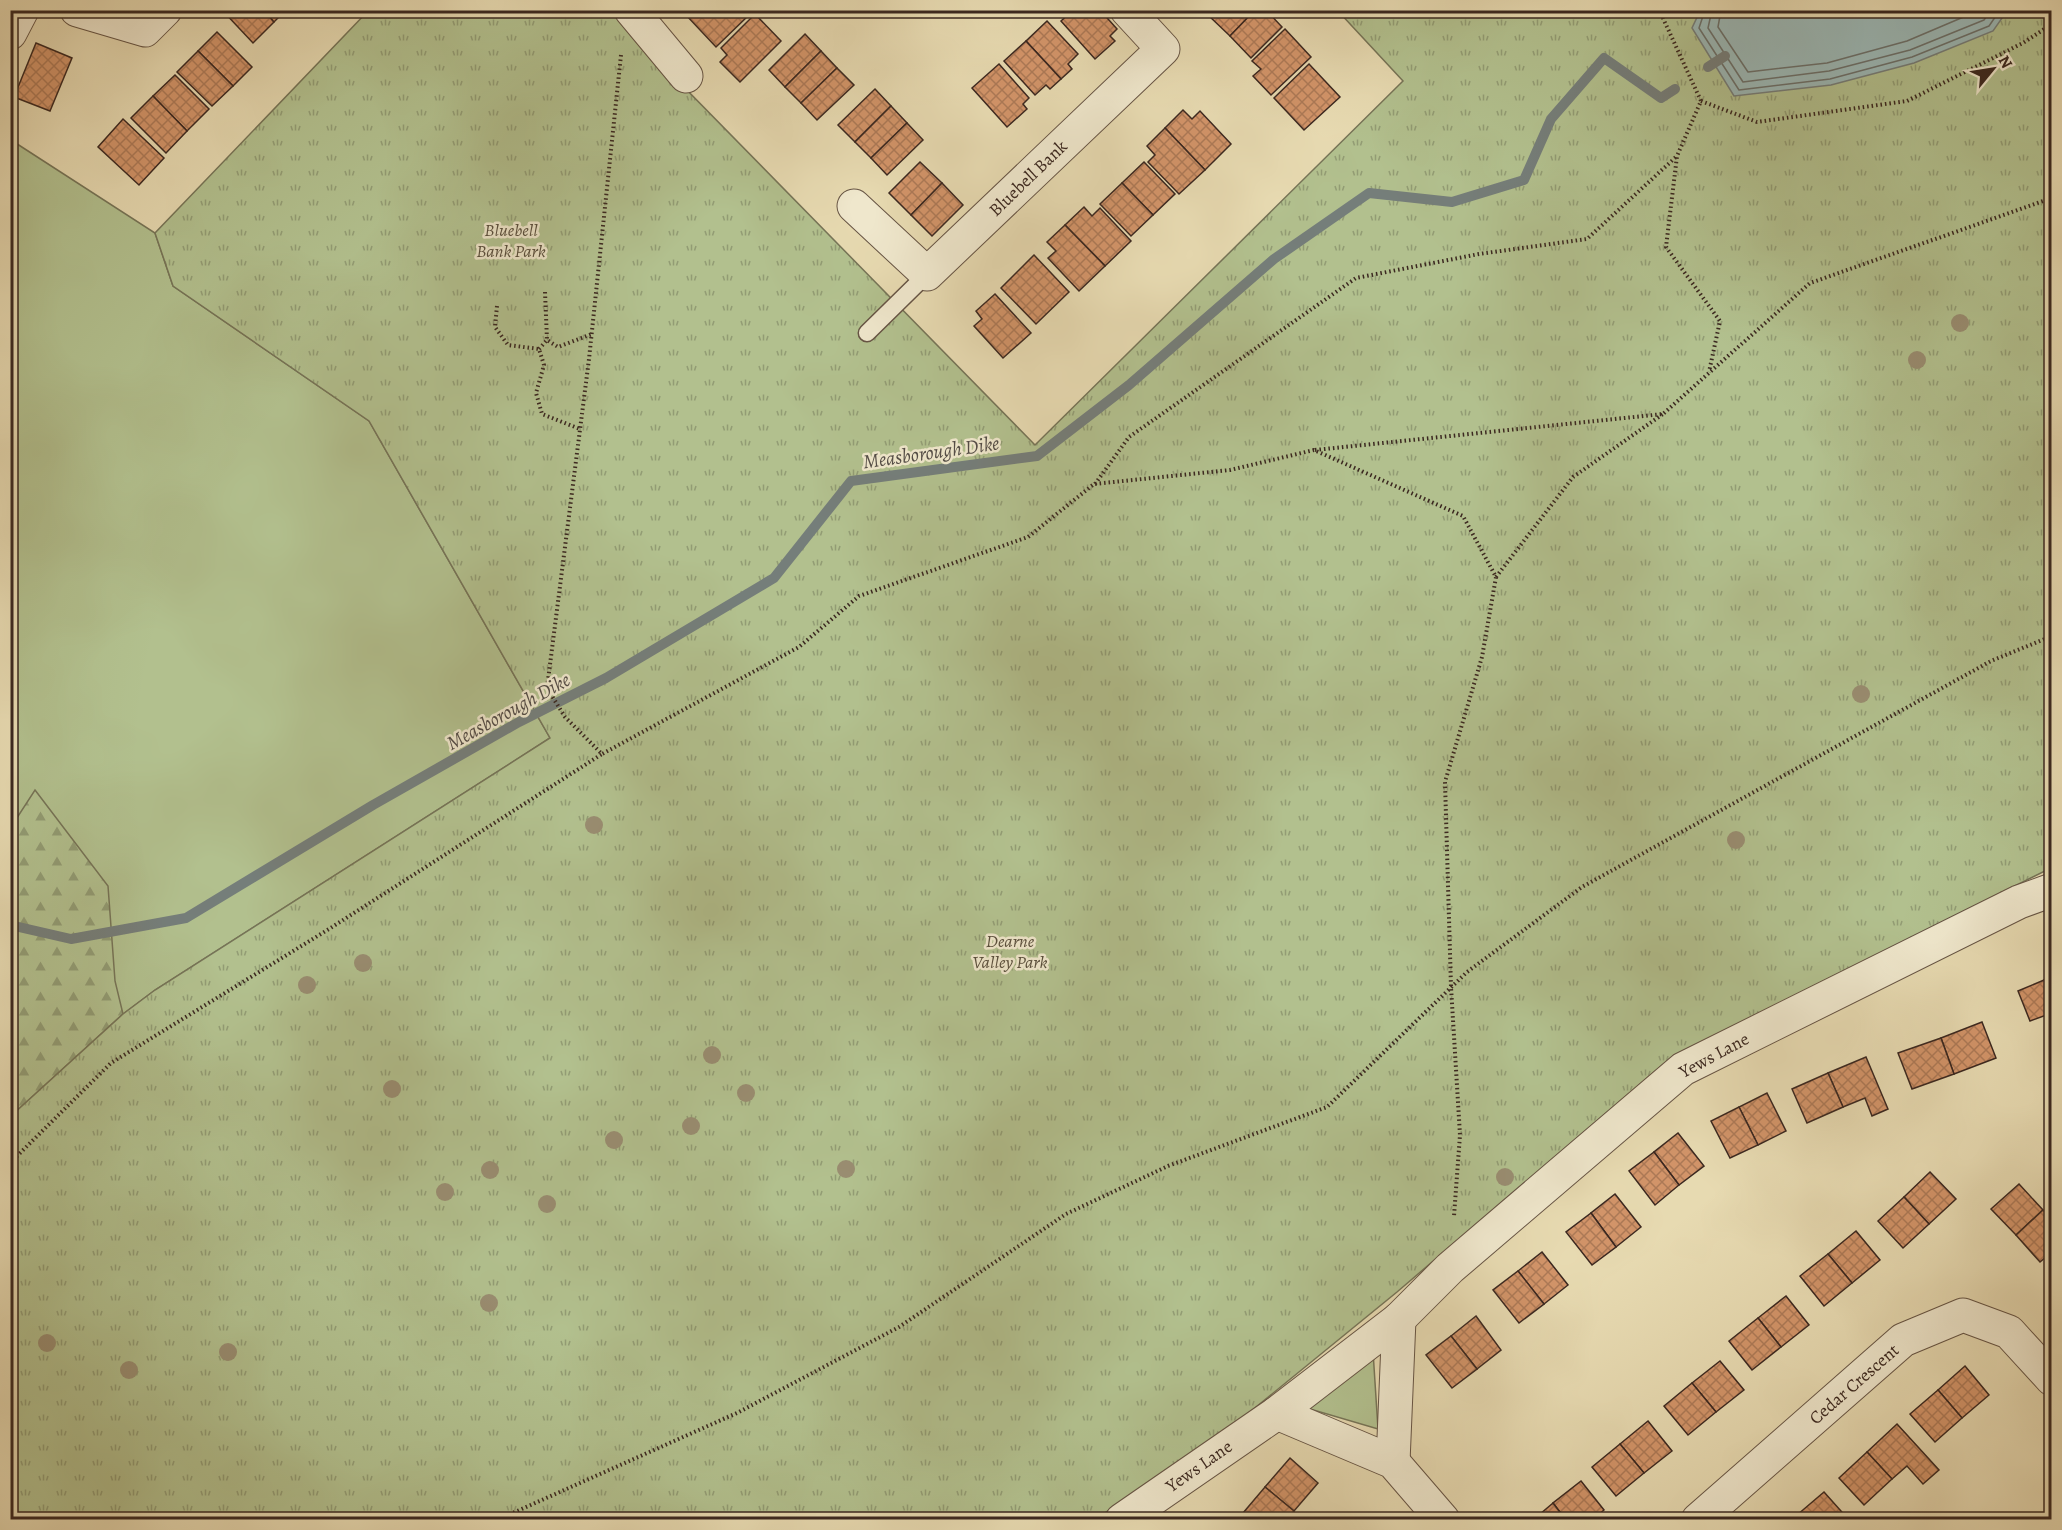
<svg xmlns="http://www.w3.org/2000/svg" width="2062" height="1530" font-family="Alegreya,serif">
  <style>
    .grass { fill: #b2c08e; stroke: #767457; stroke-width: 1.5 }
    .forest { fill: url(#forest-firs); stroke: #767457; stroke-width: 1.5 }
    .park { fill: url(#park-tufts); stroke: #767457; stroke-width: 1.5 }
    .water { fill: #9bb8b6; stroke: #757e7a; stroke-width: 1.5 }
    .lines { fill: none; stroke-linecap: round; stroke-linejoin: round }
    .shore { stroke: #6b706b; stroke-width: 1.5 }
    .stream { stroke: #757e7a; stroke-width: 10 }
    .building { fill: url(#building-cross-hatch); stroke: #3b2820; stroke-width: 1.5 }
    .lane-casing { stroke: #665444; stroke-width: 19 }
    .street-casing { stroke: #665444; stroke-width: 35 }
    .path { stroke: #3b2820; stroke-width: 4; stroke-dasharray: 1.5 3; stroke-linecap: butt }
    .lane { stroke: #efe7cc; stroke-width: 16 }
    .street { stroke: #efe7cc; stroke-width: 33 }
    .tree { fill: #998d71 }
    .labels { text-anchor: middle; stroke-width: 5; stroke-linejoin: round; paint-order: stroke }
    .street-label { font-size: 18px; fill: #3b2820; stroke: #efe7cc }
    .park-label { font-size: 18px; font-style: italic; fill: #594e3c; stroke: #efe7cc }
    .water-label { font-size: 20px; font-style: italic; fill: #534c46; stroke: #efe7cc }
  </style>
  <defs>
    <pattern id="forest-firs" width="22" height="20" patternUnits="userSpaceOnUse" patternTransform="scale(1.5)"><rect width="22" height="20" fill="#b2c08e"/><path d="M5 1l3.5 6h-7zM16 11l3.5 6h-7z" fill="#929c74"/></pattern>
    <pattern id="park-tufts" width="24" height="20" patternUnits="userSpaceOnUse" patternTransform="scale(1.5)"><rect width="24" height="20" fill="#b2c08e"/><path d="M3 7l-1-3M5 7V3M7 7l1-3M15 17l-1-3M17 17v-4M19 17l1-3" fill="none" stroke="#929c74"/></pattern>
    <pattern id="building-cross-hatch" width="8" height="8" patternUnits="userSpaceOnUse" patternTransform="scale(1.5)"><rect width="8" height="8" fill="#d29469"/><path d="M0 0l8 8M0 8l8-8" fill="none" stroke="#ac7956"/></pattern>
  </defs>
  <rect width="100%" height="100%" fill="#e7dab1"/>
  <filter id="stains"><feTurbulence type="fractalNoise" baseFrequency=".00333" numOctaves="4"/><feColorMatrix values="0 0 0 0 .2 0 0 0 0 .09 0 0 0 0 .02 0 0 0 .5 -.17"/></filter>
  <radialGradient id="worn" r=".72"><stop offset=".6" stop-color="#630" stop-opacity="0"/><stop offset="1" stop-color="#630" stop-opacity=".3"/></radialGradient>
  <g class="grass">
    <path d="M11 140 155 233 173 286 369 421 550 738 155 990 123 1014 11 1116Z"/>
    <path d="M1373 1351 1378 1429 1310 1409 1312 1400Z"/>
  </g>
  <path class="forest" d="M35 790 108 886 115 981 123 1014 11 1116V827Z"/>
  <path class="park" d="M368 11H620L631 33 1035 445 1403 81 1338 11H2051V868L1673 1056 1397 1292 1245 1416 1096 1519 11 1520V1116L123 1014 155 990 550 738 369 421 173 286 155 233Z"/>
  <path class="water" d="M1700 11V10L2007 11 1993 31 1914 63 1831 85 1734 96 1692 28Z"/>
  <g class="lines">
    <g class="shore">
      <path d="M1705 10 1699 28 1739 90 1830 79 1912 57 1989 26 2000 10"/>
      <path d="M1712 10 1708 28 1743 82 1829 71 1910 50 1984 20 1991 10"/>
      <path d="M1721 10 1718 27 1748 72 1827 63 1907 41 1980 10"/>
    </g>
    <g class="stream">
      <path d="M1708 67 1725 56"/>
      <path d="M10 925 71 939 186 918 373 805 519 722 606 678 774 578 851 481 1037 456 1129 385 1274 259 1369 193 1452 202 1524 180 1551 119 1604 58 1661 98 1675 89"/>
    </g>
  </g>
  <g class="building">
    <path d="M222 10H264L274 22 253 43Z"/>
    <path d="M264 10H286L274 22Z"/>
    <path d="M688 10H751L752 12 716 47 685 14Z"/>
    <path d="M1073 10H1100L1117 29 1110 36 1115 41 1095 59 1061 21Z"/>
    <path d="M1213 10H1255L1230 36 1208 15Z"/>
    <path d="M1255 10H1266L1282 27 1251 58 1230 36Z"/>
    <path d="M755 14 781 41 740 82 720 62 727 55 721 48Z"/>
    <path d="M1047 21 1078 54 1068 64 1072 69 1061 79 1026 41Z"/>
    <path d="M1285 29 1311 57 1271 95 1253 76 1261 69 1252 61Z"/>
    <path d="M217 32 252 67 233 86 198 51Z"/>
    <path d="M805 34 821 51 785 87 769 70Z"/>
    <path d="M1026 41 1061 79 1050 89 1046 85 1035 95 1004 61Z"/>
    <path d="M36 43 72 58 50 111 14 97Z"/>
    <path d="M198 51 233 86 212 106 177 72Z"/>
    <path d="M821 51 837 68 801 103 785 87Z"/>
    <path d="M999 64 1029 98 1023 104 1027 109 1007 127 972 88Z"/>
    <path d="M1309 64 1340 97 1304 130 1274 98Z"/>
    <path d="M837 68 854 85 817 120 801 103Z"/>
    <path d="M175 75 209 109 187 131 153 96Z"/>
    <path d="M875 89 891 106 855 142 838 125Z"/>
    <path d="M153 96 187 131 166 153 131 118Z"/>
    <path d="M891 106 907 123 871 158 855 142Z"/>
    <path d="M1183 110 1192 119 1200 111 1231 144 1205 170 1165 128Z"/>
    <path d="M123 119 164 158 139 185 98 147Z"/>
    <path d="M907 123 923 140 887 175 871 158Z"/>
    <path d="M1165 128 1205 170 1179 194 1148 162 1155 155 1147 146Z"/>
    <path d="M920 162 942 183 911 215 889 193Z"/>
    <path d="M1144 162 1175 194 1153 215 1122 183Z"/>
    <path d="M942 183 963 205 932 236 911 215Z"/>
    <path d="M1122 183 1153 215 1131 236 1100 204Z"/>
    <path d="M1084 207 1092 216 1100 208 1131 241 1105 266 1065 225Z"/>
    <path d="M1065 225 1105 266 1079 291 1048 258 1056 251 1047 242Z"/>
    <path d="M1034 255 1069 292 1036 324 1001 288Z"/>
    <path d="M995 294 1031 333 1003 358 974 326 982 319 976 311Z"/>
    <path d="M2052 977V1001L2044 980Z"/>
    <path d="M2044 980 2052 1001V1013L2030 1021 2018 991Z"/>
    <path d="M1982 1022 1996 1058 1954 1074 1941 1038Z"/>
    <path d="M1941 1038 1954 1074 1912 1089 1898 1053Z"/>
    <path d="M1866 1057 1888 1109 1872 1116 1865 1098 1843 1107 1828 1073Z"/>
    <path d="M1828 1073 1843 1107 1807 1123 1792 1089Z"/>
    <path d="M1767 1093 1786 1131 1758 1145 1739 1107Z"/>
    <path d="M1739 1107 1758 1145 1730 1158 1711 1121Z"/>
    <path d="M1678 1133 1704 1166 1679 1185 1654 1152Z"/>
    <path d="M1654 1152 1679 1185 1655 1205 1629 1171Z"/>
    <path d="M1930 1172 1956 1199 1929 1224 1904 1197Z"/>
    <path d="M2019 1184 2043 1210 2016 1235 1991 1209Z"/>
    <path d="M1615 1194 1641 1227 1616 1247 1591 1213Z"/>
    <path d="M1904 1197 1929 1224 1903 1248 1878 1221Z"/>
    <path d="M2043 1210 2052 1219V1252L2040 1262 2016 1235Z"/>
    <path d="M1591 1213 1616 1247 1592 1265 1566 1232Z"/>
    <path d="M1856 1231 1880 1260 1852 1283 1828 1254Z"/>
    <path d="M1542 1252 1568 1285 1544 1304 1518 1271Z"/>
    <path d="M1828 1254 1852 1283 1824 1306 1800 1276Z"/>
    <path d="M1518 1271 1544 1304 1519 1323 1493 1290Z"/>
    <path d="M1786 1296 1809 1325 1781 1347 1758 1318Z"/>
    <path d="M1476 1316 1501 1350 1477 1369 1451 1336Z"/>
    <path d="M1758 1318 1781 1347 1752 1370 1729 1341Z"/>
    <path d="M1451 1336 1477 1369 1452 1388 1426 1355Z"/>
    <path d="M1720 1361 1744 1390 1716 1412 1692 1383Z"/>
    <path d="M1965 1366 1989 1395 1962 1418 1938 1390Z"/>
    <path d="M1692 1383 1716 1412 1688 1435 1664 1406Z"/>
    <path d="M1938 1390 1962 1418 1935 1442 1910 1414Z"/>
    <path d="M1648 1421 1672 1451 1644 1473 1620 1444Z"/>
    <path d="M1897 1424 1939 1470 1923 1484 1907 1466 1892 1479 1867 1452Z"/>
    <path d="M1620 1444 1644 1473 1616 1496 1592 1467Z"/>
    <path d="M1867 1452 1892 1479 1864 1505 1839 1478Z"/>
    <path d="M1290 1458 1318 1483 1294 1511 1265 1487Z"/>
    <path d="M1581 1481 1604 1510 1592 1520H1566L1553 1503Z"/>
    <path d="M1265 1487 1294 1511 1286 1520H1250L1243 1513Z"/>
    <path d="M1824 1492 1849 1520H1801L1797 1515Z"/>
    <path d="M1553 1503 1566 1520H1533Z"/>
  </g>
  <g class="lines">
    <defs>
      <path id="lane" d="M867 333 927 274"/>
      <g id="street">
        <path d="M77 10 145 30 165 10"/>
        <path d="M631 10 686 76"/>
        <path d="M10 33 22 10"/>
        <path d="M854 206 927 274 1163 49 1127 10"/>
        <path d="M1277 1413 1393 1462 1443 1520"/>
        <path d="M1393 1462 1399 1319"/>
        <path d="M1122 1520 1277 1413 1399 1319 1450 1268 1683 1069 2019 902 2052 890"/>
        <path d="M1698 1520 1903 1340 1963 1315 2009 1332 2052 1379"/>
      </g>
    </defs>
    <use href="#lane" class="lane-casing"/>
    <use href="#street" class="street-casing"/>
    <g class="path">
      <path d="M1666 10 1662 16 1701 101 1677 156 1666 247 1720 321 1709 372"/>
      <path d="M621 55 589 359 547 688 565 717 602 754 799 647 859 596 1028 537 1094 484 1230 470 1314 450 1463 516 1496 577 1482 657 1445 782 1451 987 1460 1135 1454 1216"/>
      <path d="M1701 101 1757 122 1907 101 2023 43 2052 24"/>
      <path d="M545 292 547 340"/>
      <path d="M497 306 495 327 508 345 539 349 544 365 536 393 542 414 580 429"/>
      <path d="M539 349 547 340 558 347 592 334"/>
      <path d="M1315 450 1663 414 1810 283 2052 198"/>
      <path d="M1095 484 1129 437 1356 278 1479 254 1587 239 1677 156"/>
      <path d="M1496 577 1573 477 1663 414"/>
      <path d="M10 1163 111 1063 329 929 602 754"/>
      <path d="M497 1520 737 1413 899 1327 1066 1214 1168 1166 1327 1107 1467 972 1582 887 1991 661 2052 636"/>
    </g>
    <use href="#lane" class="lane"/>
    <use href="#street" class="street"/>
  </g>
  <g class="tree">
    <circle cx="1960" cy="323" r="9"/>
    <circle cx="1917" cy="360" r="9"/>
    <circle cx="1861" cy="694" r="9"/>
    <circle cx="594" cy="825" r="9"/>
    <circle cx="1736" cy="840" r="9"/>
    <circle cx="363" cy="963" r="9"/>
    <circle cx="307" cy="985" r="9"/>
    <circle cx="712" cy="1055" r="9"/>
    <circle cx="392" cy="1089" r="9"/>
    <circle cx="746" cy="1093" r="9"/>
    <circle cx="691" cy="1126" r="9"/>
    <circle cx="614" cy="1140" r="9"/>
    <circle cx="846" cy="1169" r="9"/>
    <circle cx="490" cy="1170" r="9"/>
    <circle cx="1505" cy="1177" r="9"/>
    <circle cx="445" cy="1192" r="9"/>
    <circle cx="547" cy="1204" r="9"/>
    <circle cx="489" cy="1303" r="9"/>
    <circle cx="47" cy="1343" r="9"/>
    <circle cx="228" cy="1352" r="9"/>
    <circle cx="129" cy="1370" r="9"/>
  </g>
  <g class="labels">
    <g class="street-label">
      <text transform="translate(1028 178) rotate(-44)" y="6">Bluebell Bank</text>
      <text transform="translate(1714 1055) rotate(-28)" y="6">Yews Lane</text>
      <text transform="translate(1854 1384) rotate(-41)" y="6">Cedar Crescent</text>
      <text transform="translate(1199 1466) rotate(-35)" y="6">Yews Lane</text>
    </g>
    <g class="park-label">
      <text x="511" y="236">Bluebell<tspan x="511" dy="21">Bank Park</tspan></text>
      <text x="1010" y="947">Dearne<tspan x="1010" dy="21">Valley Park</tspan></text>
    </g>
    <g class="water-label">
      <text transform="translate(931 452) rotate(-8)" y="7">Measborough Dike</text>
      <text transform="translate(508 711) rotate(-29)" y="7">Measborough Dike</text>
    </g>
  </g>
  <rect width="2062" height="1530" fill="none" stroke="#e7dab1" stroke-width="36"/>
  <rect x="12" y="12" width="2038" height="1506" fill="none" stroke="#3b2820" stroke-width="3"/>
  <rect x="18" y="18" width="2026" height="1494" fill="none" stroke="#3b2820" stroke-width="1.5"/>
  <g transform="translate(1993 69) rotate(60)" stroke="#efe7cc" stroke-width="4.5" paint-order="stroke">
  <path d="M0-4.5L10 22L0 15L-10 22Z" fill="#3b2820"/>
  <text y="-9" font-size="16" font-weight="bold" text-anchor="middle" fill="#3b2820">N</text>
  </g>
  <rect width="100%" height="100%" filter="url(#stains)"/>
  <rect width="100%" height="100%" fill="url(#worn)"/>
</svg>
